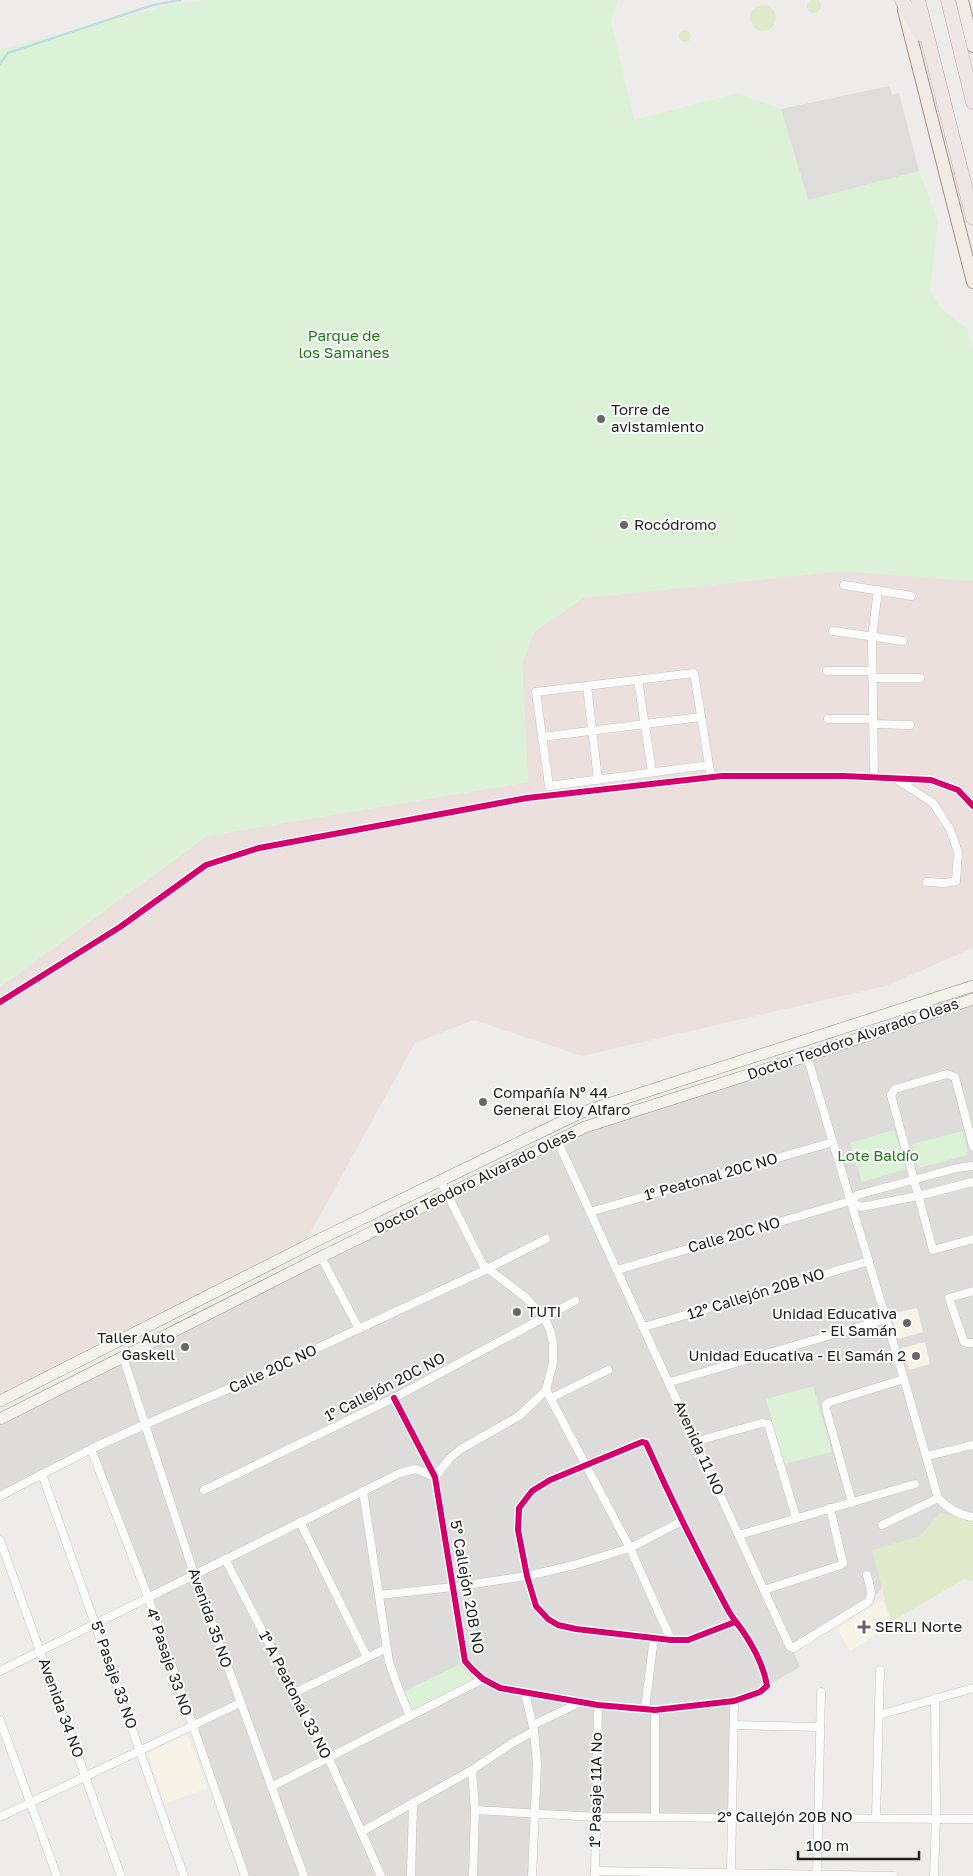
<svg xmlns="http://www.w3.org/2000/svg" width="973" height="1876" font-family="'Golos Text',sans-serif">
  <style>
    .residential { fill: #dddcdb }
    .education { fill: #f7f3e6 }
    .military { fill: #ece0de }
    .grass { fill: #e0eaca }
    .park { fill: #dbf2d7 }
    .parking { fill: #dedddc }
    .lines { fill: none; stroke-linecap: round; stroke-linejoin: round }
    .stream { stroke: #bedfe0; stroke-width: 2.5 }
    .minor-casing { stroke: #c4c3c2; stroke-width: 9 }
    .secondary-casing { stroke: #989682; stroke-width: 12 }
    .primary-casing { stroke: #a49686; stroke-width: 14 }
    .trunk-casing { stroke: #c2a2b1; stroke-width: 15 }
    .minor { stroke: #fcfcfc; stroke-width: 8 }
    .secondary { stroke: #f4f2ec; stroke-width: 11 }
    .primary { stroke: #f1eae7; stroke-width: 12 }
    .trunk { stroke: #eee5e5; stroke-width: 14 }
    .cycleway-casing { stroke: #fff; stroke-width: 9 }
    .cycleway { stroke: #d6006c; stroke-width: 6 }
    .poi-dot { fill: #686767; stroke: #fff; stroke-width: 2 }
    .labels { text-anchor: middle; stroke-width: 4; stroke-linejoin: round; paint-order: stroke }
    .park-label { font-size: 15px; fill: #1a7c11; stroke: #fff }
    .poi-label { font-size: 15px; fill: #202020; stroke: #fff; text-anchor: start }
    .street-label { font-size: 15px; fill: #202020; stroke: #fff }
  </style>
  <rect width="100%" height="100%" fill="#eeecea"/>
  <path class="residential" d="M973 999V1568L889 1580 874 1597 791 1646 800 1667 767 1686 734 1701 731 1815 535 1813 532 1876H245L91 1449 0 1496V1418L557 1140Z"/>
  <g class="education">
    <path d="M917 1308 923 1332 898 1339 891 1314Z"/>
    <path d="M925 1342 930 1364 909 1370 902 1348Z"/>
    <path d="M883 1600 891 1625 850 1651 837 1628Z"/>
    <path d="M187 1735 208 1788 164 1804 148 1753Z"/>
  </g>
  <path class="military" d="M843 571 973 581V948L886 986 582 1056 474 1020 415 1043 307 1239 0 1393V987L207 836 528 782 522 663 534 632 583 598Z"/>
  <g class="grass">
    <circle cx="814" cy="6" r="7"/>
    <circle cx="763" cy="18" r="13"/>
    <circle cx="685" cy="36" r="6"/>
    <path d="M940 1513 973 1522V1581L964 1579 891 1622 872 1550 920 1536Z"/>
  </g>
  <g class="park">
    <path d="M204 0H618L611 21 634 120 738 93 781 109 808 200 919 171 938 221 930 290 942 310 967 328 973 351V581L843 571 583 598 534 632 522 663 528 782 207 836 0 987V50L167 6Z"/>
    <path d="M894 1130 906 1169 862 1182 850 1143Z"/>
    <path d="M963 1131 968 1155 918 1168 912 1144Z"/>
    <path d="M813 1386 832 1452 784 1464 766 1399Z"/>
    <path d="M460 1664 473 1680 410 1711 403 1692Z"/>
  </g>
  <path class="parking" d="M889 86 892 95 899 93 919 171 808 200 781 109Z"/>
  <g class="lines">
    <path class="stream" d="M0 64 8 53 153 5 180 0"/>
    <defs>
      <g id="minor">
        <path d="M844 585 911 596"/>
        <path d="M833 631 903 641"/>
        <path d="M827 671H872"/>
        <path d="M872 678H920"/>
        <path d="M638 680 652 772"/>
        <path d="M587 686 598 780"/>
        <path d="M828 719H873"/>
        <path d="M873 724 910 725"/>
        <path d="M542 737 701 717"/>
        <path d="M709 765 549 786 536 692 694 673 709 765 711 777"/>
        <path d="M874 777 872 637 878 590"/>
        <path d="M896 779 933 803 950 829 958 852 956 881 945 883 927 882"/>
        <path d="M0 1002 120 927 206 865 259 848 527 798 722 776H844L931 780 958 790 973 806"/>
        <path d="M807 1056 904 1379 938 1498C948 1509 958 1515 973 1517"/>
        <path d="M557 1140 790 1647 793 1648 868 1602C874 1595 869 1584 867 1575"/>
        <path d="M973 1146 955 1077 947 1074 895 1089 891 1095 933 1250 973 1239"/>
        <path d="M973 1166 957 1168 857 1195 850 1201 861 1207 918 1196 973 1182"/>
        <path d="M590 1212 833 1142"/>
        <path d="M321 1257 359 1329"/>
        <path d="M617 1270 850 1201"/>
        <path d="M973 1291 949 1298 964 1342 967 1343H973"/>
        <path d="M644 1327 869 1261"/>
        <path d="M123 1357 194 1574 304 1876"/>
        <path d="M670 1382 886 1319"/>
        <path d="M546 1390 630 1548 671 1640"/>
        <path d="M394 1398 435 1477 465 1661 472 1669 483 1679 500 1688 598 1705 655 1710 734 1701 760 1692 767 1686C764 1667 753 1646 742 1630 737 1623 731 1616 727 1608 698 1554 671 1499 646 1443L642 1442 550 1480 532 1491 519 1508 518 1530 527 1576 536 1606 548 1619 558 1625 576 1629 671 1640H688L735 1622"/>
        <path d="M551 1398 608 1370"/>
        <path d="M697 1441 762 1423 768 1424 796 1517"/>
        <path d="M91 1449 148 1597 245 1876"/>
        <path d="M927 1456 973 1445"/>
        <path d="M42 1474 184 1876"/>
        <path d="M204 1490 394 1398 575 1301"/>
        <path d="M363 1491 389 1662 399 1690 410 1716"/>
        <path d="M0 1496 91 1449 146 1424 249 1380 487 1269 546 1239"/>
        <path d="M852 1503 826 1409V1404L830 1402 904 1379"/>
        <path d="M300 1522 367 1657"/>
        <path d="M882 1525 938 1498"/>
        <path d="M739 1535 915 1484"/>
        <path d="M0 1540 121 1876"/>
        <path d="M225 1559 328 1757 381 1876"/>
        <path d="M764 1590 841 1565 843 1563 830 1508"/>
        <path d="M379 1595 453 1587 527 1576 574 1565 630 1548 682 1521"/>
        <path d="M0 1671 400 1473 416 1469 435 1477 450 1458 461 1449 519 1416 539 1397 546 1390 553 1363V1343L550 1330 544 1317 525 1297 483 1265 440 1180"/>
        <path d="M294 1693 387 1648"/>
        <path d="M525 1693 534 1731 537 1764 532 1876"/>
        <path d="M645 1709 654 1637"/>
        <path d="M879 1715 973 1688"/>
        <path d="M0 1720 57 1876"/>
        <path d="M533 1725 581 1702"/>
        <path d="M734 1725 820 1727"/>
        <path d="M472 1770 475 1810 473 1876"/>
        <path d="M271 1787 483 1679"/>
        <path d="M475 1810 596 1817 973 1819"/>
        <path d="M0 1817 240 1703"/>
        <path d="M655 1817V1710"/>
        <path d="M876 1817 880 1670"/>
        <path d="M361 1832 472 1770 512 1743 534 1731"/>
        <path d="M595 1871 894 1876"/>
        <path d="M731 1873 734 1701"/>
        <path d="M595 1875 598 1705"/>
        <path d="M411 1876 413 1803"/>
        <path d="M817 1876 821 1692"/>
        <path d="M934 1876 936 1818 935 1698"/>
      </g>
      <g id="secondary">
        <path d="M0 1401 314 1242 580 1113 973 986"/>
        <path d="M0 1419 321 1257 585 1127 807 1056 973 999"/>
      </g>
      <g id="primary">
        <path d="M962 0 973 46"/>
        <path d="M904 10 973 282"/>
      </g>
      <g id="trunk">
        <path d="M902 0 921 34"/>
        <path d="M918 0 973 218"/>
        <path d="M948 0 973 102"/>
      </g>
    </defs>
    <use href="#minor" class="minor-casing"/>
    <use href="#secondary" class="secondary-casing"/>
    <use href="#primary" class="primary-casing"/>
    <use href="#trunk" class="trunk-casing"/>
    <use href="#minor" class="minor"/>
    <use href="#secondary" class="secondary"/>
    <use href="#primary" class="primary"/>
    <use href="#trunk" class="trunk"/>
    <defs>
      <g id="cycleway">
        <path d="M0 1002 120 927 206 865 259 848 527 798 722 776H844L931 780 958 790 973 806"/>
        <path d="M394 1398 435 1477 465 1661 472 1669 483 1679 500 1688 598 1705 655 1710 734 1701 760 1692 767 1686C764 1667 753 1646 742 1630 737 1623 731 1616 727 1608 698 1554 671 1499 646 1443L642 1442 550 1480 532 1491 519 1508 518 1530 527 1576 536 1606 548 1619 558 1625 576 1629 671 1640H688L735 1622"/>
      </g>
    </defs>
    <use href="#cycleway" class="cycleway-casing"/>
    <use href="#cycleway" class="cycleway"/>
  </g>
  <g class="poi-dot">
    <circle cx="601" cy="419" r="5"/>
    <circle cx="624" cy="525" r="5"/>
    <circle cx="483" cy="1102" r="5"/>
    <circle cx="517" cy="1312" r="5"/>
    <circle cx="907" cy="1323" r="5"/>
    <circle cx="185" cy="1347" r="5"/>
    <circle cx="916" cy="1356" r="5"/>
    <path d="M861.5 1619.5h5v5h5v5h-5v5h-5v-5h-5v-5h5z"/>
  </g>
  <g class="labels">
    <g class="park-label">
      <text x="344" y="341">Parque de<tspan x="344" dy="17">los Samanes</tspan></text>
      <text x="878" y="1161">Lote Baldío</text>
    </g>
    <g class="poi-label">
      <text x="611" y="415">Torre de<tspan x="611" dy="17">avistamiento</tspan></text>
      <text x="634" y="530">Rocódromo</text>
      <text x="493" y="1098">Compañía Nº 44<tspan x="493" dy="17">General Eloy Alfaro</tspan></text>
      <text x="527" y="1317">TUTI</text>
      <text x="897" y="1319" text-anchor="end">Unidad Educativa<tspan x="897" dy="17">- El Samán</tspan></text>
      <text x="175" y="1343" text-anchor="end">Taller Auto<tspan x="175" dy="17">Gaskell</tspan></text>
      <text x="906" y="1361" text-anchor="end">Unidad Educativa - El Samán 2</text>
      <text x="875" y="1632">SERLI Norte</text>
    </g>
    <g class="street-label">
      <text transform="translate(853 1039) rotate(-19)" y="5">Doctor Teodoro Alvarado Oleas</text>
      <text transform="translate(711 1177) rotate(-16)" y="5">1° Peatonal 20C NO</text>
      <text transform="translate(475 1181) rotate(-26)" y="5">Doctor Teodoro Alvarado Oleas</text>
      <text transform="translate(734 1235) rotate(-16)" y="5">Calle 20C NO</text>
      <text transform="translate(756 1294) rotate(-17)" y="5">12° Callejón 20B NO</text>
      <text transform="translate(273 1369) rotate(-25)" y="5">Calle 20C NO</text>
      <text transform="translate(385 1387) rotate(-27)" y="5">1° Callejón 20C NO</text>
      <text transform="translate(699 1448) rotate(66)" y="5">Avenida 11 NO</text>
      <text transform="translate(467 1587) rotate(80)" y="5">5° Callejón 20B NO</text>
      <text transform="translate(210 1618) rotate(71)" y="5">Avenida 35 NO</text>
      <text transform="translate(169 1662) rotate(71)" y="5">4° Pasaje 33 NO</text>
      <text transform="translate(114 1675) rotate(71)" y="5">5° Pasaje 33 NO</text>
      <text transform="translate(295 1695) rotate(63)" y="5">1° A Peatonal 33 NO</text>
      <text transform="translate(61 1708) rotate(70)" y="5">Avenida 34 NO</text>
      <text transform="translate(596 1790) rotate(-89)" y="5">1° Pasaje 11A No</text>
      <text x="785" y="1822">2° Callejón 20B NO</text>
    </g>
  </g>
  <path d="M798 1851v8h121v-8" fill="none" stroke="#202020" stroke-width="2.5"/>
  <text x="806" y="1851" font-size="15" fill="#202020" stroke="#ffffff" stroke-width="4" paint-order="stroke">100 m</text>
</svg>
